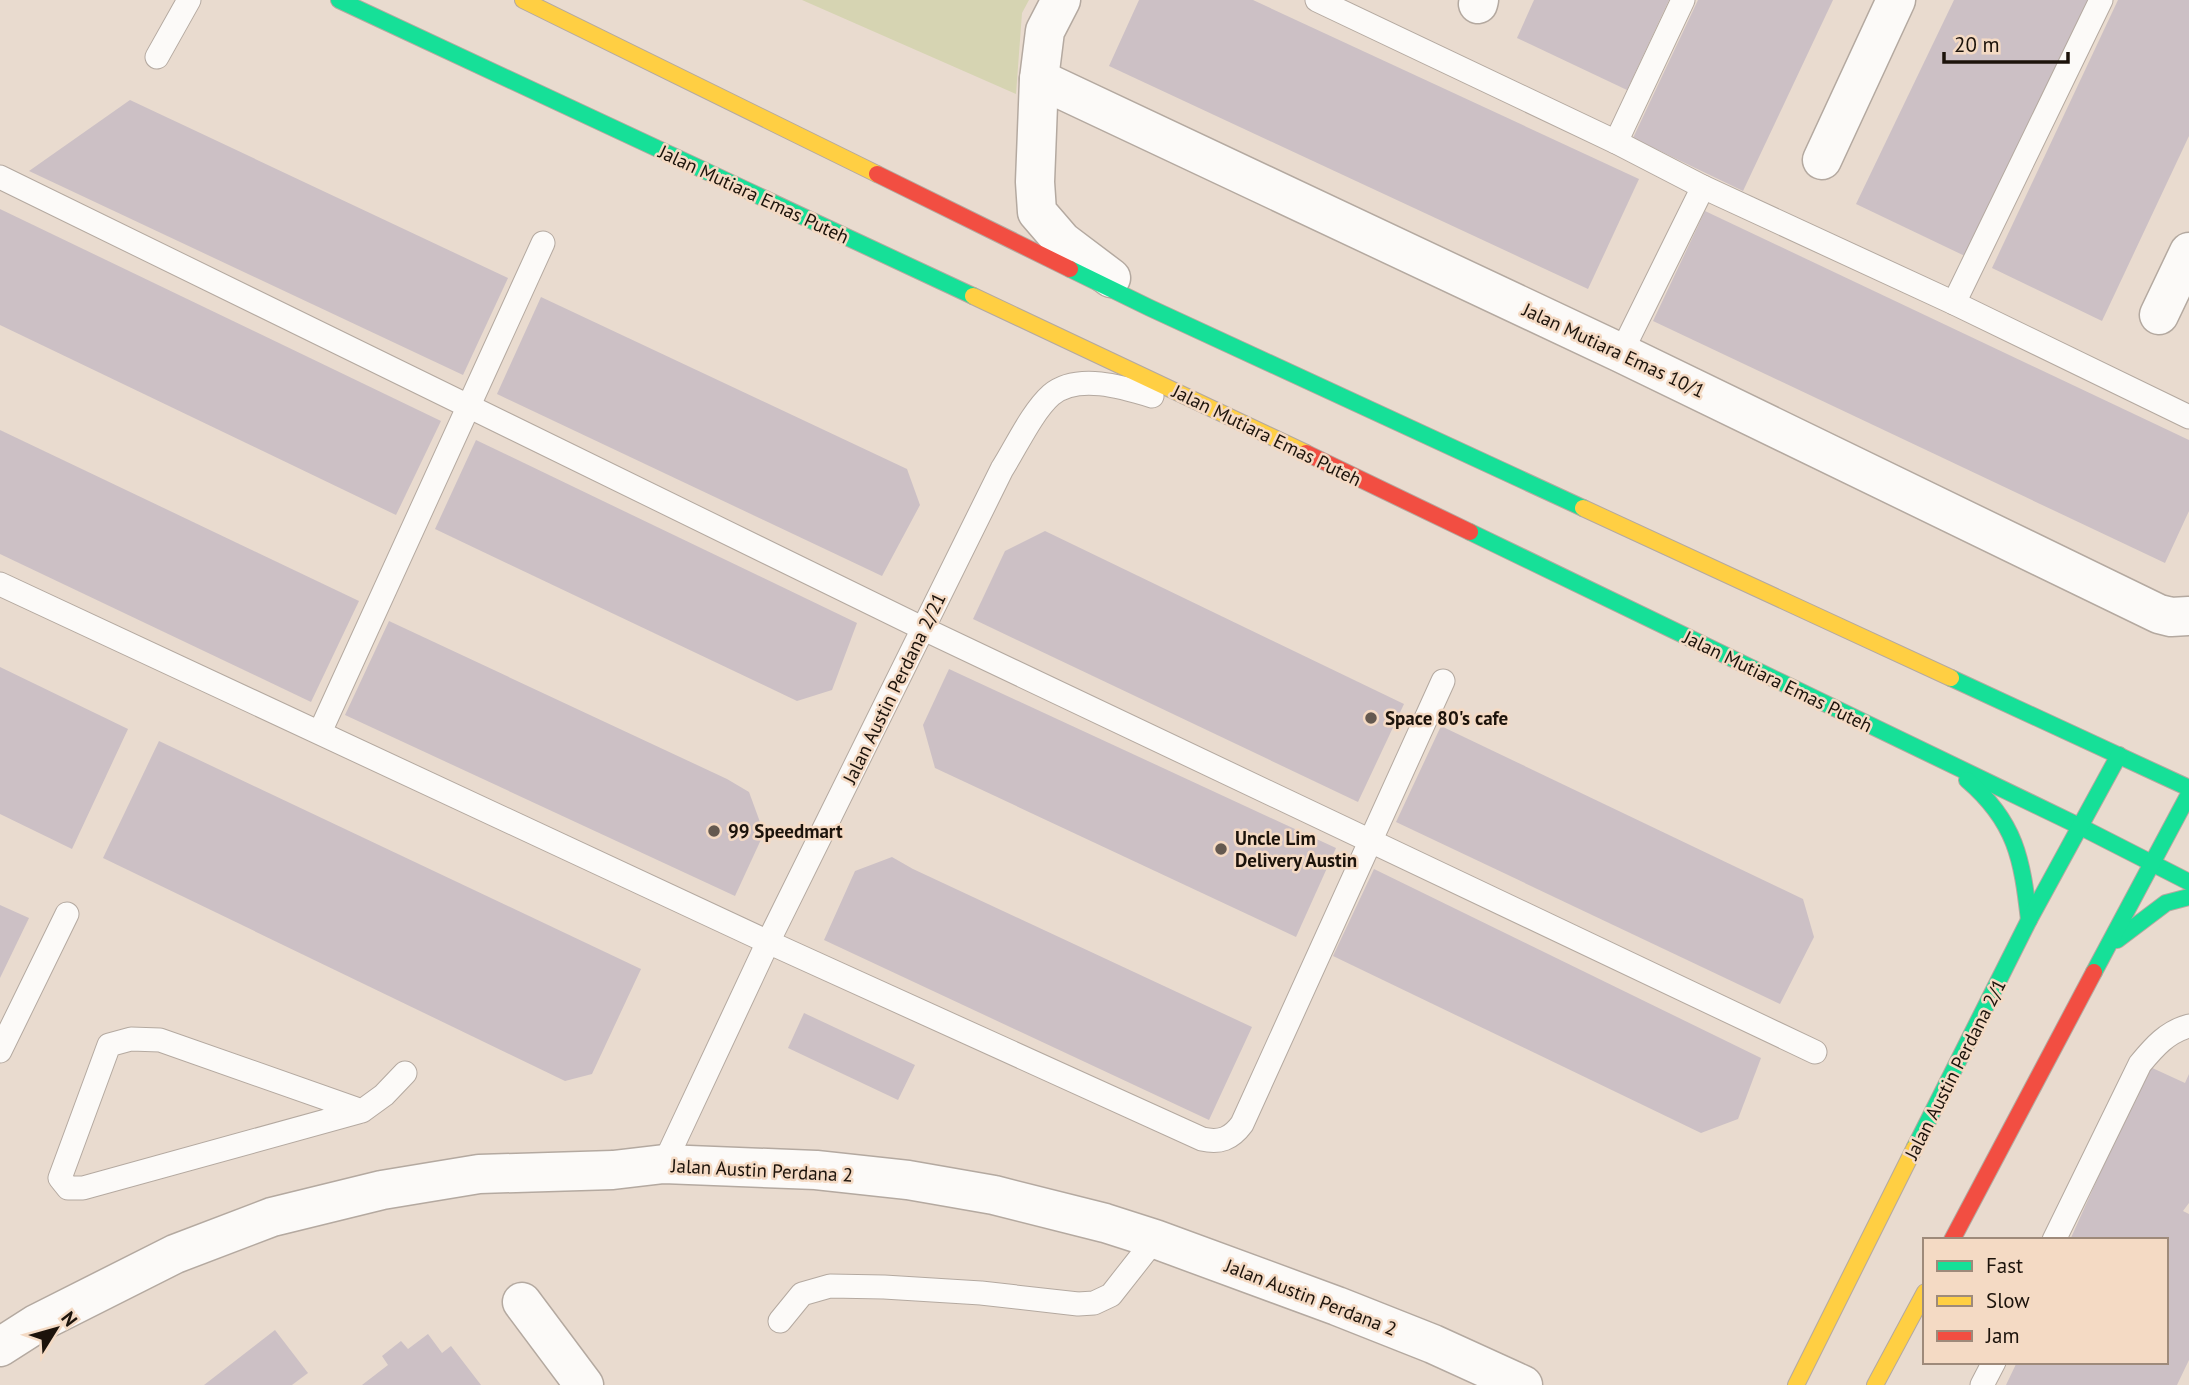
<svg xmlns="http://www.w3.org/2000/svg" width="2189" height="1385" font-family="'PT Sans',sans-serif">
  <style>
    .green { fill: #d6d4b2 }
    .building { fill: #ccc0c5 }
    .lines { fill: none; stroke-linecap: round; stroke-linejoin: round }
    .lane-casing { stroke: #b4a9a0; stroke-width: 25 }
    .street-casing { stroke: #b4a9a0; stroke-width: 41 }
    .fast-casing { stroke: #b4a9a0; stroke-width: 18 }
    .slow-casing { stroke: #b4a9a0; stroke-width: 18 }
    .jam-casing { stroke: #b4a9a0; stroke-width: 18 }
    .lane { stroke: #fcfaf8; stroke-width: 23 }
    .street { stroke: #fcfaf8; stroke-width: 38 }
    .fast { stroke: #16e098; stroke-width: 16 }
    .slow { stroke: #ffcf43; stroke-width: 16 }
    .jam { stroke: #f24e42; stroke-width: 16 }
    .poi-dot { fill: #645950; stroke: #f4dac4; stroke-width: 2.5 }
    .labels { text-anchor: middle; stroke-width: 5; stroke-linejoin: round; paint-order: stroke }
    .street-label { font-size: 19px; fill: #1c130b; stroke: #f4dac4 }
    .poi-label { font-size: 19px; font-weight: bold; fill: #1c130b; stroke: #f4dac4; text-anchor: start }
  </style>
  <rect width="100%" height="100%" fill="#e9dbcf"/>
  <path class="green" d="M802 0H1029L1022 13 1016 94Z"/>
  <g class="building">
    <path d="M1139 0H1253L1639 179 1588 289 1109 66Z"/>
    <path d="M1534 0H1669L1627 90 1517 38Z"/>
    <path d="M1698 0H1833L1743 191 1633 138Z"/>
    <path d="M1954 0H2088L1967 257 1856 204Z"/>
    <path d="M2118 0H2189V136L2102 321 1992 268Z"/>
    <path d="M130 100 508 278 463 375 29 171Z"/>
    <path d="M0 209 441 421 396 515 0 325Z"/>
    <path d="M1705 211 2189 440V511L2165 563 1653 321Z"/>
    <path d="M541 297 907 469 920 505 882 576 497 394Z"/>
    <path d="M0 430 359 601 311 702 0 554Z"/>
    <path d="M476 440 857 623 832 690 797 701 435 529Z"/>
    <path d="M1045 531 1404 704 1358 802 973 619 1005 551Z"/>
    <path d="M389 621 727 779 749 792 764 833 735 896 345 715Z"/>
    <path d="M0 667 128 729 72 849 0 814Z"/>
    <path d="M949 669 1336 848 1296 937 935 768 923 725Z"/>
    <path d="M1441 726 1803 899 1814 937 1780 1004 1396 822Z"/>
    <path d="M159 741 641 969 592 1074 565 1081 103 858Z"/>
    <path d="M892 857 913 869 1252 1027 1209 1120 824 940 855 871Z"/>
    <path d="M1374 869 1761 1058 1738 1119 1701 1133 1333 956Z"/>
    <path d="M0 905 29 918 0 978Z"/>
    <path d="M804 1013 915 1065 898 1100 788 1048Z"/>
    <path d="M2148 1066 2185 1083 2189 1074V1203L2183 1211 2189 1214V1360L2177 1385H2006L2017 1362H2166V1240H2070Z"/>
    <path d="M275 1330 308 1373 292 1385H204Z"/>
    <path d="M428 1334 442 1353 451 1346 481 1385H362L388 1365 382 1356 401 1341 408 1349Z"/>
  </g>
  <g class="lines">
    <defs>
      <g id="lane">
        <path d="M1317 0 1616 142 1703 187 1954 303 2189 417"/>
        <path d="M157 57 189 0"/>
        <path d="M1616 142 1683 0"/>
        <path d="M0 177 924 629 1815 1052"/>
        <path d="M1954 303 2101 0"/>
        <path d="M1621 353 1703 187"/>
        <path d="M0 584 768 942 1202 1139C1220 1143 1231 1139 1242 1124L1443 681"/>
        <path d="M320 732 543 243"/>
        <path d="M0 1051 67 914"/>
        <path d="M362 1111 160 1040 131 1039 109 1045 60 1178 68 1188H83L362 1111 384 1095 405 1073"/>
        <path d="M664 1164 768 942 1002 469C1016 447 1032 412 1051 395 1077 373 1123 387 1152 396"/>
        <path d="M2054 1240 2140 1064C2154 1047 2167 1032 2189 1026"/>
        <path d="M780 1321 802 1294 830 1286 884 1287 981 1293 1078 1304 1094 1303 1111 1295 1155 1239"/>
        <path d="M1982 1385 1994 1362"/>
      </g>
      <g id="street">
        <path d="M1061 0 1045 31 1039 79 1035 182 1037 212 1062 241 1111 278"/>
        <path d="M1478 4 1479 0"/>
        <path d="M1039 79 1621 353 2159 614 2171 617 2189 616"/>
        <path d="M1822 160 1896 0"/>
        <path d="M2159 315 2189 252"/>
        <path d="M522 1302 584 1385"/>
        <path d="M0 1347 36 1324 175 1254 272 1217 382 1190 479 1174 613 1170 664 1164 816 1170 908 1180 994 1195 1105 1223 1155 1239 1337 1306 1433 1344 1523 1385"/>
      </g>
      <g id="fast">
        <path d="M339 0 973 296"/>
        <path d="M1070 269 1150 308 1583 508"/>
        <path d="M1470 532 2079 826 2189 882"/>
        <path d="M1951 678 2189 788"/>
        <path d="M1967 780C2016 822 2022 859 2029 920"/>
        <path d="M2117 940 2166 903 2189 897"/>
        <path d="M2094 972 2189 794"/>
        <path d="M1915 1147 2029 920 2119 755"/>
      </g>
      <g id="slow">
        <path d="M523 0 877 174"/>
        <path d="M973 296 1306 453"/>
        <path d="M1583 508 1951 678"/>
        <path d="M1796 1385 1915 1147"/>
        <path d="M1875 1385 1925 1292"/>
      </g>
      <g id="jam">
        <path d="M877 174 1070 269"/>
        <path d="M1306 453 1470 532"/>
        <path d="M1952 1240 2094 972"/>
      </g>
    </defs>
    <use href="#lane" class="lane-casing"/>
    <use href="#street" class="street-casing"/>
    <use href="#fast" class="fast-casing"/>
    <use href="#slow" class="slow-casing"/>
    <use href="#jam" class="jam-casing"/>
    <use href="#lane" class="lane"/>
    <use href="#street" class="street"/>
    <use href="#fast" class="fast"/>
    <use href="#slow" class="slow"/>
    <use href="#jam" class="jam"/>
  </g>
  <g class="poi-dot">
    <circle cx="1371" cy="718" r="7"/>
    <circle cx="714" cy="831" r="7"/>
    <circle cx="1221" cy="849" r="7"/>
  </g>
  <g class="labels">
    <g class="street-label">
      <text transform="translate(754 194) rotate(25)" y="7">Jalan Mutiara Emas Puteh</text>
      <text transform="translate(1614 350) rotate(25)" y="7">Jalan Mutiara Emas 10/1</text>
      <text transform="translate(1267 435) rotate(26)" y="7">Jalan Mutiara Emas Puteh</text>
      <text transform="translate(1778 681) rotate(26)" y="7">Jalan Mutiara Emas Puteh</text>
      <text transform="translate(894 688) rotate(-64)" y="7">Jalan Austin Perdana 2/21</text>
      <text transform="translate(1955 1069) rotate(-63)" y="7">Jalan Austin Perdana 2/1</text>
      <text transform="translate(762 1170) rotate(3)" y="7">Jalan Austin Perdana 2</text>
      <text transform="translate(1311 1297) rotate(21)" y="7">Jalan Austin Perdana 2</text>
    </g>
    <g class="poi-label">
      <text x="1385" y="725">Space 80's cafe</text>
      <text x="728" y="838">99 Speedmart</text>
      <text x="1235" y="845">Uncle Lim<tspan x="1235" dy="22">Delivery Austin</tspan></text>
    </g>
  </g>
  <rect x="1923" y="1238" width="245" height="126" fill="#f4dac4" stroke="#9e8a7a" stroke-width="2"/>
  <rect x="1937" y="1261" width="35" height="10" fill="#16e098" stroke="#9e8a7a" stroke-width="2"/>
  <text x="1986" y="1273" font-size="21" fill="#1c130b">Fast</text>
  <rect x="1937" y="1296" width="35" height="10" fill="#ffcf43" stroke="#9e8a7a" stroke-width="2"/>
  <text x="1986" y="1308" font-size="21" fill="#1c130b">Slow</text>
  <rect x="1937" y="1331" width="35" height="10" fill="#f24e42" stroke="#9e8a7a" stroke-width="2"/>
  <text x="1986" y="1343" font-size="21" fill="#1c130b">Jam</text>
  <g transform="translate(56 1329) rotate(53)" stroke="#f4dac4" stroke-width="5" paint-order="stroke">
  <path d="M0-5L12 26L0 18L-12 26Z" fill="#1c130b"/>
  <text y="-10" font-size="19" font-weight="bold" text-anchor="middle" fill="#1c130b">N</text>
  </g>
  <path d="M1944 52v10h124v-10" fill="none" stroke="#1c130b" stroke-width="3.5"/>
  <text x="1954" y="52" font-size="21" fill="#1c130b" stroke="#f4dac4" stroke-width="5" paint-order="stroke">20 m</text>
</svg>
